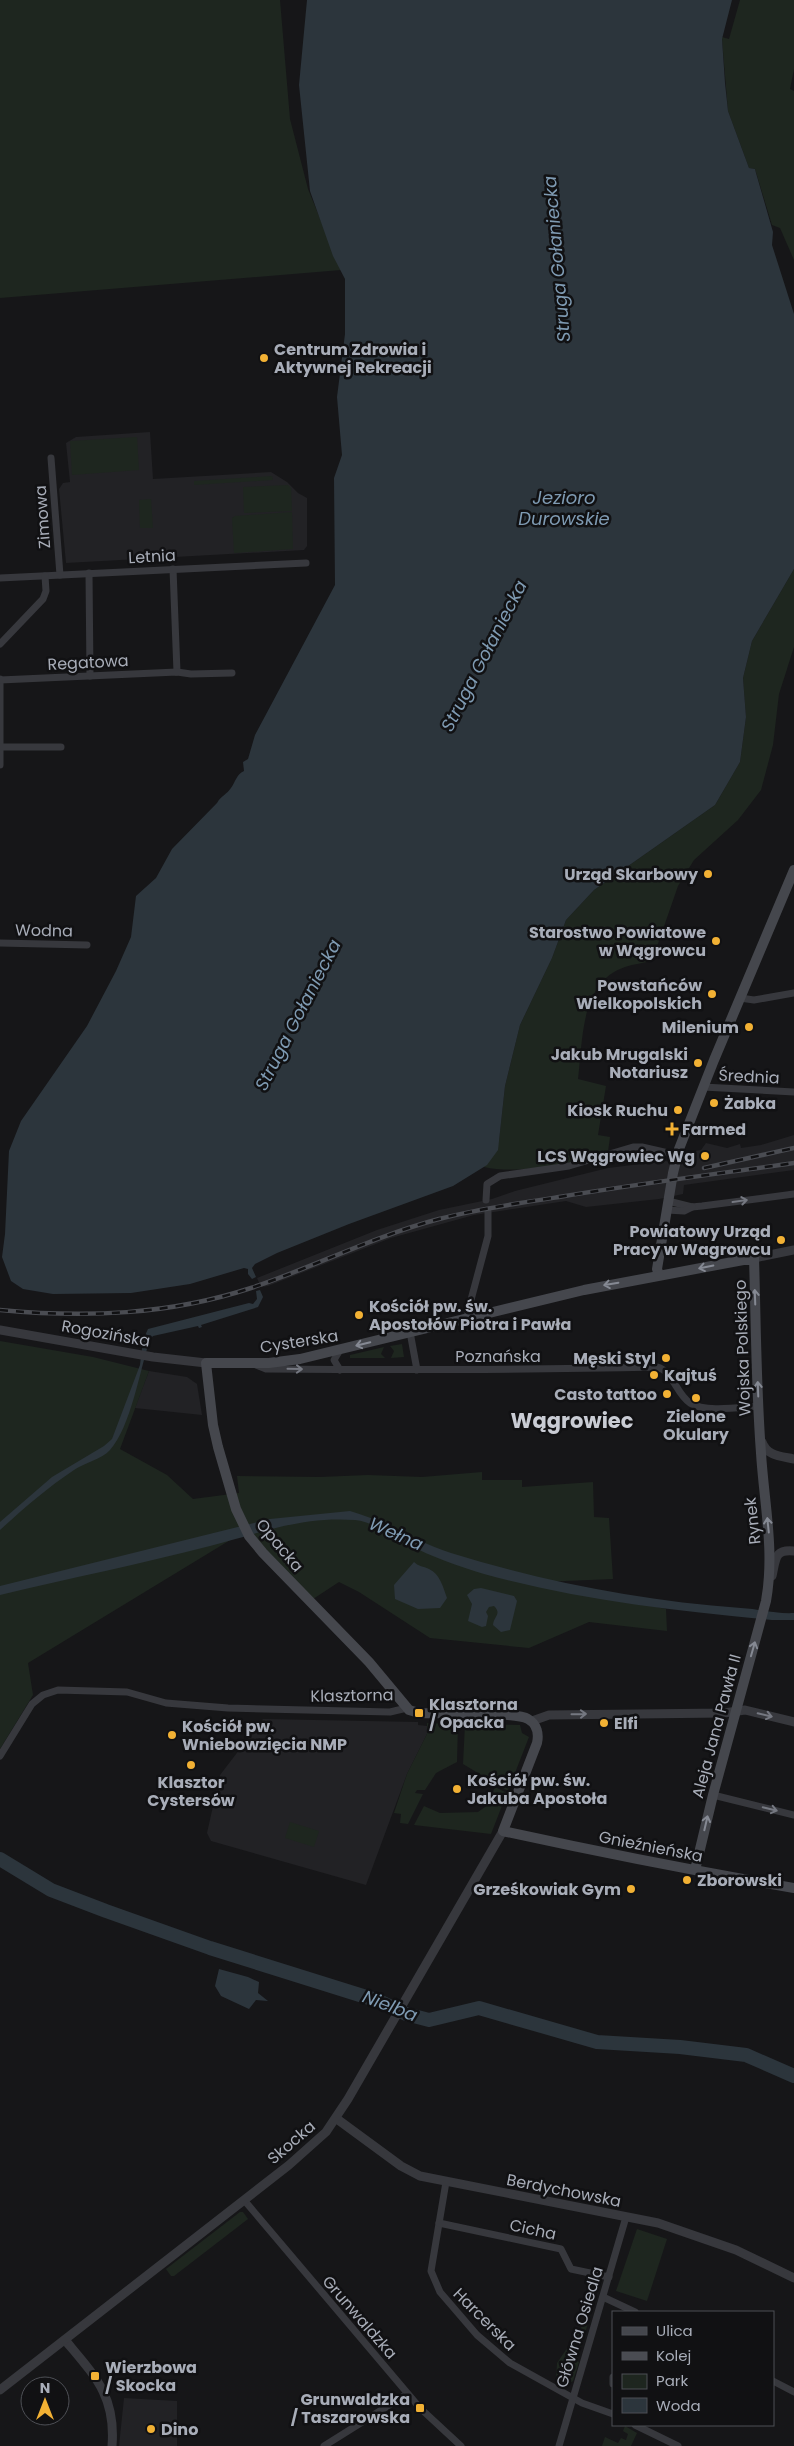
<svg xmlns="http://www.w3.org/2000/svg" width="794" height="2446" font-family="Poppins,sans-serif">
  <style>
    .built { fill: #222225 }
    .green { fill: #1e261f }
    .water { fill: #2c353c }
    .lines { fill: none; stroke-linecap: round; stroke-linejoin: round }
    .river { stroke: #2c353c; stroke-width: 14 }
    .minor { stroke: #37383d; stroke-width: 7 }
    .tertiary { stroke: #37383d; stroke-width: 9 }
    .secondary { stroke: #45474d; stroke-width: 10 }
    .rail-casing { stroke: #4a4c52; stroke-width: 4.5 }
    .rail { stroke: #111113; stroke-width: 2.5; stroke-dasharray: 8; stroke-linecap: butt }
    .oneway { stroke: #757881 }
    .oneway2 { stroke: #858993 }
    .poi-dot { fill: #f2b134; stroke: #111113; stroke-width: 2 }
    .labels { text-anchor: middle; stroke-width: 5; stroke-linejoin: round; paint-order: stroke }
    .poi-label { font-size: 16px; font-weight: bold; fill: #a8adb8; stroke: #111113; text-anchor: start }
    .street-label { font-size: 16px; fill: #a8adb8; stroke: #111113 }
    .water-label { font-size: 18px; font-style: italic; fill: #7f9bb3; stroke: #111113 }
    .district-label { font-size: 21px; font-weight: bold; fill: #c9ccd4; stroke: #111113 }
  </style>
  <rect width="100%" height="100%" fill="#161618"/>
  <g class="built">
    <path d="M150 432 153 479 271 472 287 482 298 493 307 498V546L304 550 66 563 59 489 63 483 70 482 66 443 76 437Z"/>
    <path d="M794 1135V1170L684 1185 683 1194 659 1199 586 1207 566 1201 474 1215 391 1238 268 1286 261 1287 257 1278 377 1230 439 1210 492 1199 515 1191 608 1168 665 1161 684 1163 690 1152 701 1150 706 1143 727 1148 740 1144 741 1148 761 1145Z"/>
    <path d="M149 1371 187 1377 197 1384 202 1415 135 1408Z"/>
    <path d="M263 1719 418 1722V1725L427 1726V1734L407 1774 366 1885 211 1841 207 1833 220 1775Z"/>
    <path d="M124 2398 177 2401V2446H119Z"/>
  </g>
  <g class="green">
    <path d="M0 0H280L290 119 308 189 341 270 0 298Z"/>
    <path d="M740 0H794V69L790 89 794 91V260L780 228 772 225 755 169 749 168 728 111 722 39V37L729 39Z"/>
    <path d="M137 437 139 470 72 475 70 441Z"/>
    <path d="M272 476 273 480 194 485V481Z"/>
    <path d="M288 485 291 488 292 511 244 513 243 487Z"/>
    <path d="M151 499 153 528H140L139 500Z"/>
    <path d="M292 512 293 549 234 553 232 518 235 516Z"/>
    <path d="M794 569V647L779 694 773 745 761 790 738 820 694 860 678 886 652 961C643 963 634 964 625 967 580 982 583 1040 578 1079L606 1086 598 1135 610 1137 608 1152C573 1163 519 1175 484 1167L499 1140 505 1086 520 1025 552 958 566 920 594 890 715 805 740 762 746 717 743 678 752 641Z"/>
    <path d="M0 1341 93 1357 149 1371 120 1449 167 1475 193 1499 239 1493 237 1476 320 1477 368 1475 422 1477 482 1472V1480H522V1487L593 1482 594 1517 609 1518 613 1579 542 1582 666 1609 667 1631 589 1622 529 1648 430 1638 359 1592 339 1582 310 1601 254 1542 250 1528 28 1663 33 1695 0 1749Z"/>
    <path d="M402 1344 404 1357 391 1358 394 1351 390 1346Z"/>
    <path d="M384 1347 381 1354 385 1358H350V1355Z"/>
    <path d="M427 1723 458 1724 457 1762 436 1773 425 1790H417L415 1793 423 1794 408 1824 400 1823 401 1814 394 1813 407 1774 427 1734Z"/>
    <path d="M465 1724 520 1725 522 1733 529 1737 508 1791 463 1764Z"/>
    <path d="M495 1787 507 1793 491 1834 414 1825 424 1806 440 1813 478 1812 488 1805Z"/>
    <path d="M290 1822 319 1831 314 1847 285 1838Z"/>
    <path d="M240 2212H243L248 2219 174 2276H171L166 2269Z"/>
    <path d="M637 2229 667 2239 647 2301 616 2291Z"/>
    <path d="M601 2278 577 2361 579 2362 573 2381 563 2387 556 2380 557 2363 591 2313Z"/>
    <path d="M625 2426 637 2433 631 2446H602L605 2437 618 2443 621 2438 626 2440 628 2434 623 2431Z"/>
  </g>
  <g class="water">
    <path d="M307 0H732L722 39 725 83 728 111 749 168 755 169 756 173 773 232 772 245 794 314V569L752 641 743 678 746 717 740 762 715 805 594 890 566 920 552 958 520 1025 505 1086 498 1150 487 1165 453 1186 349 1224 277 1253 255 1264 252 1268 256 1277 252 1279 248 1274V1269L244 1268 190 1284 131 1293 53 1294 23 1289 11 1281 2 1257 5 1234 9 1151 21 1121 87 1026 116 971 131 937 136 896 156 878 172 849 217 803C221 796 227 794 231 788 236 781 236 775 244 771L243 762 248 759 255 735 335 585 334 478 342 455 337 397 345 334V279L333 256 310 191 299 85Z"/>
    <path d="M260 1290 263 1297 258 1307 201 1325 202 1327 199 1328 198 1326 153 1336 150 1339C140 1369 131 1427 110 1450 102 1459 84 1463 74 1470 47 1488 23 1509 0 1530V1522L52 1477 104 1446 112 1439 140 1365 143 1340 148 1329 249 1303 253 1304 257 1299 256 1291Z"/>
    <path d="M350 1511C386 1521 416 1542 451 1553 545 1582 644 1601 741 1608 759 1609 776 1614 794 1613V1620H772C675 1611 577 1600 484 1574 458 1566 432 1557 409 1545 391 1537 376 1522 355 1520 300 1516 262 1533 210 1546 141 1564 70 1578 0 1595V1586L270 1519Z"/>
    <path d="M414 1562C419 1567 423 1566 429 1569 440 1574 443 1587 447 1598L440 1608 418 1609 395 1599 394 1585Z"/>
    <path d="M481 1588 514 1596 517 1601 510 1630 501 1632 493 1625C494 1616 502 1614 494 1606L489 1607 486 1612 488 1616 486 1626 482 1627 468 1621 472 1604 467 1595 474 1589Z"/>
    <path d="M219 1969 248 1977 259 1982 258 1993 268 2001 256 2000 249 2009 221 1996 215 1986Z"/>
  </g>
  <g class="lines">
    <path class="river" d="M0 1859 51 1890 106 1911 210 1948 379 2001 406 2014 429 2020 479 2008 597 2042 680 2047 746 2055 794 2076"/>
    <g class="minor">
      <path d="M51 458 60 575"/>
      <path d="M173 569 177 672"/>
      <path d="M89 573 90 676"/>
      <path d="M0 578 306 563"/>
      <path d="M0 644 43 599 46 591 45 576"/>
      <path d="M0 679V765"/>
      <path d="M0 680 177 672 191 674 232 673"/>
      <path d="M0 747H61"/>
      <path d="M0 943 87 945"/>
      <path d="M740 998 754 1000 794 993"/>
      <path d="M703 1087 794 1092"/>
      <path d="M486 1200 487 1184 500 1176 569 1166 633 1147H642L677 1155"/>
      <path d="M668 1201 692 1207 702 1206 794 1194"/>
      <path d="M667 1210 684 1211 692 1207"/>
      <path d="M468 1318V1311L488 1236V1212"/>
      <path d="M410 1332 417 1370"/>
      <path d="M340 1350 334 1360 340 1370"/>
      <path d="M256 1365 266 1369C396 1370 526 1370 657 1367 672 1370 677 1395 690 1403 705 1413 741 1407 759 1406"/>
      <path d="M0 1756 32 1704 43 1695 58 1690 127 1692 166 1703 228 1708 390 1712 407 1708"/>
      <path d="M713 1795 794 1815"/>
      <path d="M446 2182 431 2271 440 2292 477 2335 510 2363 582 2403 613 2414"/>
      <path d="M244 2200 420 2408 461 2446"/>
      <path d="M439 2223 561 2249 571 2269 609 2277"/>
      <path d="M603 2297 635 2312"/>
      <path d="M613 2377V2384"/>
      <path d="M773 2381 794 2392"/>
      <path d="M635 2425 678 2446"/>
      <path d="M324 2446 407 2394"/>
      <path d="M559 2446 626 2217"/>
    </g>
    <g class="tertiary">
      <path d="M754 1258 794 1250"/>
      <path d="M0 1330 153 1357 206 1363"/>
      <path d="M762 1442C767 1456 780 1456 794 1459"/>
      <path d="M772 1576C776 1559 774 1549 794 1551"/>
      <path d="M532 1721 549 1715 724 1713 745 1710 794 1722"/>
      <path d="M337 2119 401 2166 420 2176 658 2223 736 2250 794 2278"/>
      <path d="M65 2340C95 2376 116 2396 112 2446"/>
      <path d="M0 2390 289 2165 326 2132 348 2099 503 1831"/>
    </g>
    <g class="secondary">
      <path d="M659 1275 657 1269 673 1173 679 1149 714 1060 794 870"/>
      <path d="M695 1870 713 1795 766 1601C775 1551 764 1503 761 1453 756 1388 756 1323 754 1258L584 1290 300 1359 269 1363H206L213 1425 218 1447 236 1509 249 1536 263 1553 369 1662 409 1710 419 1713C438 1714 515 1711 528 1719 537 1724 539 1734 537 1743L503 1831C599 1852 696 1871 794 1888"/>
    </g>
    <defs>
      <g id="rail">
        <path d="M704 1168 794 1148"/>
        <path d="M0 1310C85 1318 169 1315 251 1288 314 1267 374 1236 439 1219 478 1209 519 1203 559 1197 637 1184 716 1174 794 1163"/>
      </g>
    </defs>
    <use href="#rail" class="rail-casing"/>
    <use href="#rail" class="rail"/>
  </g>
  <defs><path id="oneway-shaft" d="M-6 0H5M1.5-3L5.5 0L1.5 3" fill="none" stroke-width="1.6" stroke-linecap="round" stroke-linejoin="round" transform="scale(1.25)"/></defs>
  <g class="oneway">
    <use href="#oneway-shaft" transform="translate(740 1201) rotate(-8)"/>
    <use href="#oneway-shaft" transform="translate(295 1369) rotate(1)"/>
    <use href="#oneway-shaft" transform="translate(579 1714) rotate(-1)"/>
    <use href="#oneway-shaft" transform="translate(765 1715) rotate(13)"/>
    <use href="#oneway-shaft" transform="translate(770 1809) rotate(14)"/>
  </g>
  <g class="oneway2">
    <use href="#oneway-shaft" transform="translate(706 1267) rotate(169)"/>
    <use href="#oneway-shaft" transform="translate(611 1284) rotate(170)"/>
    <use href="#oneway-shaft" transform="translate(755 1297) rotate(-92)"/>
    <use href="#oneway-shaft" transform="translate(363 1344) rotate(166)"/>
    <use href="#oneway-shaft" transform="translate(758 1389) rotate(-92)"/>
    <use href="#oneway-shaft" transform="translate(768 1525) rotate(-96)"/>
    <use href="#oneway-shaft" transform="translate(753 1649) rotate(-74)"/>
    <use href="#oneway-shaft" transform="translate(706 1823) rotate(-77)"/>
  </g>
  <g class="poi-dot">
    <circle cx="264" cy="358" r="5"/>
    <circle cx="708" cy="874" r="5"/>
    <circle cx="716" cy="941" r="5"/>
    <circle cx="712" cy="994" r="5"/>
    <circle cx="749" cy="1027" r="5"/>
    <circle cx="698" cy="1063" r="5"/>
    <circle cx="714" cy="1103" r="5"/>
    <circle cx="678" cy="1110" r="5"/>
    <path d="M669.5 1121.5h5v5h5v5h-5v5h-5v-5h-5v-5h5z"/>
    <circle cx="705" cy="1156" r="5"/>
    <circle cx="781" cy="1240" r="5"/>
    <circle cx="359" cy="1315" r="5"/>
    <circle cx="666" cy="1358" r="5"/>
    <circle cx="654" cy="1375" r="5"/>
    <circle cx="667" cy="1394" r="5"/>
    <circle cx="696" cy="1398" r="5"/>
    <rect x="414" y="1708" width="10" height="10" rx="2.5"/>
    <circle cx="604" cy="1723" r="5"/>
    <circle cx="172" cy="1735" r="5"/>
    <circle cx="191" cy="1765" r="5"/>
    <circle cx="457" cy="1789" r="5"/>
    <circle cx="687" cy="1880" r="5"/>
    <circle cx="631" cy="1889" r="5"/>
    <rect x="90" y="2371" width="10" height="10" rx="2.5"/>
    <rect x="415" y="2403" width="10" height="10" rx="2.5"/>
    <circle cx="151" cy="2429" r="5"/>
  </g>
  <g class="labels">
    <g class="poi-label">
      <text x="274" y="355">Centrum Zdrowia i<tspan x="274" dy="18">Aktywnej Rekreacji</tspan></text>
      <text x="698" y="880" text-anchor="end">Urząd Skarbowy</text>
      <text x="706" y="938" text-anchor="end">Starostwo Powiatowe<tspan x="706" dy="18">w Wągrowcu</tspan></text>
      <text x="702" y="991" text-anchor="end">Powstańców<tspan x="702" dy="18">Wielkopolskich</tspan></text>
      <text x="739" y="1033" text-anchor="end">Milenium</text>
      <text x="688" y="1060" text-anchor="end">Jakub Mrugalski<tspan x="688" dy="18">Notariusz</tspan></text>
      <text x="724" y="1109">Żabka</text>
      <text x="668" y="1116" text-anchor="end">Kiosk Ruchu</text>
      <text x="682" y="1135">Farmed</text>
      <text x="695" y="1162" text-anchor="end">LCS Wągrowiec Wg</text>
      <text x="771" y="1237" text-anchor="end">Powiatowy Urząd<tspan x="771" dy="18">Pracy w Wagrowcu</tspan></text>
      <text x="369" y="1312">Kościół pw. św.<tspan x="369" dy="18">Apostołów Piotra i Pawła</tspan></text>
      <text x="656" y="1364" text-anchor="end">Męski Styl</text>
      <text x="664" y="1381">Kajtuś</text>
      <text x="657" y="1400" text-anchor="end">Casto tattoo</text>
      <text x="696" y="1422" text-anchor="middle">Zielone<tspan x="696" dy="18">Okulary</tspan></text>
      <text x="429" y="1710">Klasztorna<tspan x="429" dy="18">/ Opacka</tspan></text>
      <text x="614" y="1729">Elfi</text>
      <text x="182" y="1732">Kościół pw.<tspan x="182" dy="18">Wniebowzięcia NMP</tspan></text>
      <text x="467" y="1786">Kościół pw. św.<tspan x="467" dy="18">Jakuba Apostoła</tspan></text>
      <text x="191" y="1788" text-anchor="middle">Klasztor<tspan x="191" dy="18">Cystersów</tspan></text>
      <text x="697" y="1886">Zborowski</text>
      <text x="621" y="1895" text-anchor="end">Grześkowiak Gym</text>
      <text x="105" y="2373">Wierzbowa<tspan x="105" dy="18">/ Skocka</tspan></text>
      <text x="410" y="2405" text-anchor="end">Grunwaldzka<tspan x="410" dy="18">/ Taszarowska</tspan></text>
      <text x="161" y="2435">Dino</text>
    </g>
    <g class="street-label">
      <text transform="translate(42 517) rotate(-94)" y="6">Zimowa</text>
      <text transform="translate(152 556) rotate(-3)" y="6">Letnia</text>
      <text transform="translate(88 662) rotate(-3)" y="6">Regatowa</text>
      <text transform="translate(44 930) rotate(1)" y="6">Wodna</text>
      <text transform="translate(749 1076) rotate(3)" y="6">Średnia</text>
      <text transform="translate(106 1333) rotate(10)" y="6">Rogozińska</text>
      <text transform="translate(299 1341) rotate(-9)" y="6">Cysterska</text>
      <text transform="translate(742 1348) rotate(-92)" y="6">Wojska Polskiego</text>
      <text x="498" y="1362">Poznańska</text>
      <text transform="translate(752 1521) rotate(-96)" y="6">Rynek</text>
      <text transform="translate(280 1545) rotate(50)" y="6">Opacka</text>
      <text transform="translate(352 1695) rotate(-1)" y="6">Klasztorna</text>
      <text transform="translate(716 1726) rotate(-75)" y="6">Aleja Jana Pawła II</text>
      <text transform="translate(651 1846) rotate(11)" y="6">Gnieźnieńska</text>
      <text transform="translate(291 2142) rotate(-41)" y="6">Skocka</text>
      <text transform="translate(564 2190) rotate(11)" y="6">Berdychowska</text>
      <text transform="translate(533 2229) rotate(12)" y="6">Cicha</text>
      <text transform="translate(360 2317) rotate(49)" y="6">Grunwaldzka</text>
      <text transform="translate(485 2319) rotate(45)" y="6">Harcerska</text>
      <text transform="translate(579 2327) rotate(-73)" y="6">Główna Osiedla</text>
    </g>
    <g class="water-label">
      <text transform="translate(557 259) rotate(-95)" y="6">Struga Gołaniecka</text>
      <text x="564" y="504">Jezioro<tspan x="564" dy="21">Durowskie</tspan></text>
      <text transform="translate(484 656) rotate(-63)" y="6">Struga Gołaniecka</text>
      <text transform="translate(298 1015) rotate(-63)" y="6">Struga Gołaniecka</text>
      <text transform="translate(396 1534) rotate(24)" y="6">Wełna</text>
      <text transform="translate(390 2006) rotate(21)" y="6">Nielba</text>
    </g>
    <g class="district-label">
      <text x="572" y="1428">Wągrowiec</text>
    </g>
  </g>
  <rect x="612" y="2311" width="162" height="115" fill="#111113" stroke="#4d4f55"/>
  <rect x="622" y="2327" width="25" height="8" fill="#45474d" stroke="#4d4f55"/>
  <text x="656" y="2336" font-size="15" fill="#a8adb8">Ulica</text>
  <rect x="622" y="2352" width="25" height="8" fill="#4a4c52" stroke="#4d4f55"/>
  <text x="656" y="2361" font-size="15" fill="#a8adb8">Kolej</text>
  <rect x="622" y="2374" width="25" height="15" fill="#1e261f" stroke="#4d4f55"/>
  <text x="656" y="2386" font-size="15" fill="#a8adb8">Park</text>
  <rect x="622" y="2398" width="25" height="15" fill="#2c353c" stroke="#4d4f55"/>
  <text x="656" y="2411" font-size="15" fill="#a8adb8">Woda</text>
  <g transform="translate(45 2401)"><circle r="24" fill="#111113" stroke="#4d4f55"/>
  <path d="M0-4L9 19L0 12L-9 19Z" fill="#f2b134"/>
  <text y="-8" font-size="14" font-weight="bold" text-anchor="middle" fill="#a8adb8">N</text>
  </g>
</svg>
